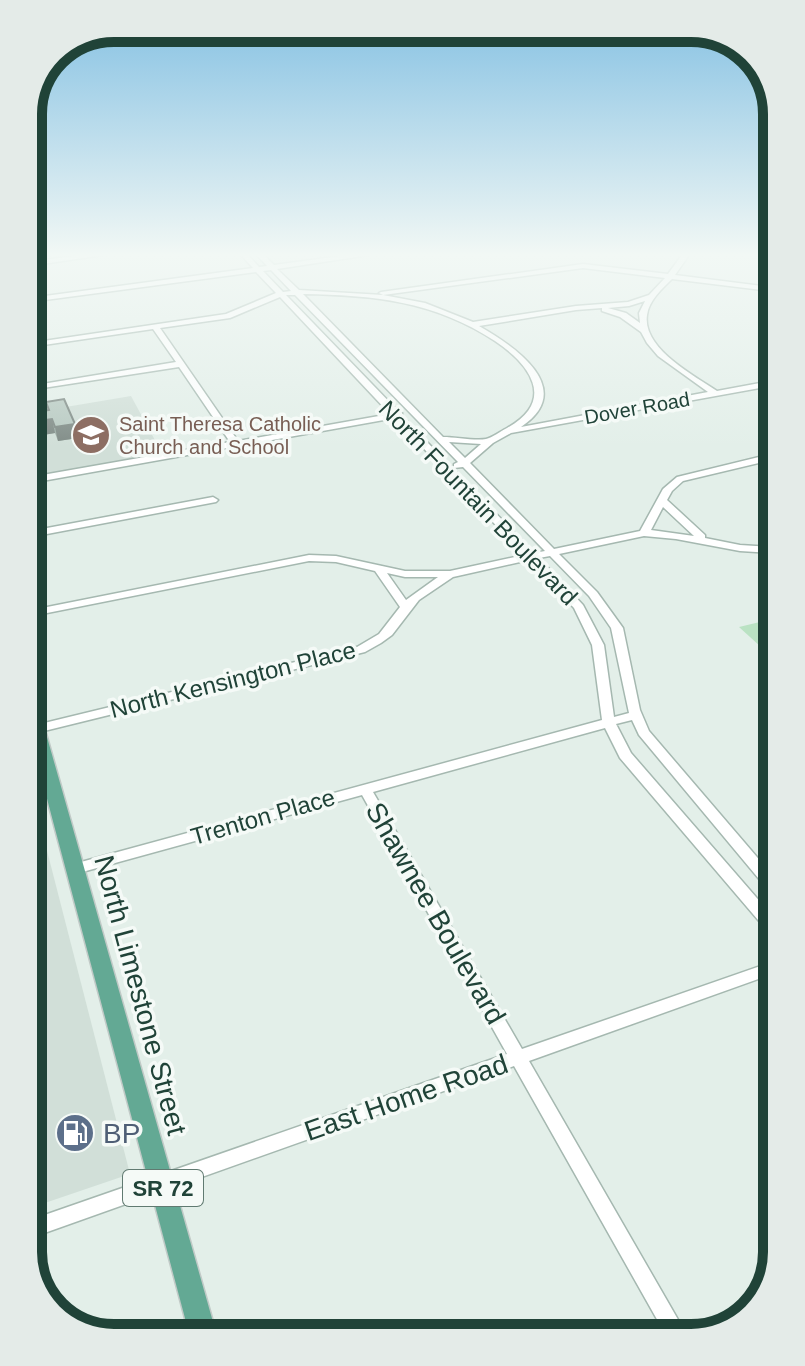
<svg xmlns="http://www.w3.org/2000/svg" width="805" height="1366" font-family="Arial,sans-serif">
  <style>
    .built { fill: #d1dfd8 }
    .green { fill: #bae2c3 }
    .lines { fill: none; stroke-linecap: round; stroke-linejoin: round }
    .minor-casing { stroke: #a5b8b0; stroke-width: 3 }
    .major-casing { stroke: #c1cac7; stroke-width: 3 }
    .minor { fill: #fff; fill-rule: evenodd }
    .major { fill: #63a994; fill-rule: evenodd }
    .wall { fill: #9eaea7 }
    .shaded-wall { fill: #818d88 }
    .building { fill: #b8cac2; stroke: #818d88; stroke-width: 2 }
    .labels { text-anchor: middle; stroke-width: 7; stroke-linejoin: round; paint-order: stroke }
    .far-street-label { font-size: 20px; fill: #204338; stroke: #f5faf7 }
    .far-education-label { font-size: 20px; fill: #785e54; stroke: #f5faf7; text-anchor: start }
    .shield { fill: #f5faf7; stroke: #607a71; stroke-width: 2 }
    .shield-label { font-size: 22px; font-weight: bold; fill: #204338 }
    .street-label { font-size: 24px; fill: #204338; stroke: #f5faf7 }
    .near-street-label { font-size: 28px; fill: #204338; stroke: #f5faf7 }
    .near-service-label { font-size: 28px; fill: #4e5e75; stroke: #f5faf7; text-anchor: start }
    .rim { fill: none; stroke: #204338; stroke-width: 10 }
  </style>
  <rect width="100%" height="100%" fill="#e3efe9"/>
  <g class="built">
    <path d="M131 396 164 457 31 480 30 413Z"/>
    <path d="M33 796 130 1174 36 1206Z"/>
  </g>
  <path class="green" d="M772 619 773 658 739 627Z"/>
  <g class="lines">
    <defs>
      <g id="minor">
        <path d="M81 255H103L29 266V262Z"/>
        <path d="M241 255H248L259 267 267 266 257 255H264L274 265 348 255H369L277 269 299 290 383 295 379 293 381 292 583 264 668 274 682 255H689L675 275 770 287V291L672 279C662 289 649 300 647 315 642 348 693 375 717 391L771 381V386L511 433 493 443 470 463 554 549 640 531 663 489 677 477 771 454V460L683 481 672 491 667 500 705 535V538L740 545 772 547V553L740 551 676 539 644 536 559 554 597 592 623 628 640 710 649 731 774 877V892L769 891 639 735 632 720 616 724 631 753 775 919V936L770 934 620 758 605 728 373 792 522 1049 775 961V973L529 1061 684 1330H663L514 1066 36 1236V1218L507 1054 362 795 75 874 70 873 68 869 70 865 602 720 592 645 574 608 529 560 453 577 419 600 392 635 381 643 365 652 36 733 33 732V726L36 725 357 647 379 634 400 607 375 571 336 562 309 561 32 616V610L309 555 336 556 405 571H450L524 555 395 418 31 483V477L230 442 179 367 30 390V386L176 362 153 329 30 347V343L226 314 276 293 256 272 30 302V298L253 268ZM583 268 665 278 649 295 628 302 576 306 473 322 425 303 383 295ZM271 270 291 291 283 292 263 271ZM303 294C373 295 434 301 495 341 531 365 556 401 507 428 501 431 492 438 486 439 475 441 455 437 443 437ZM286 295H295L458 462 454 464V468L463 467 545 551 534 553 402 416V413L399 412ZM280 297 390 414 238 441 160 328 230 318ZM645 301 639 313 640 323 626 313 608 308 629 306ZM602 308V311L620 317 641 332 647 343 658 356 708 392 521 427C578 389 514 346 479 326L576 310ZM449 442 481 444 465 458ZM663 507 694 536 651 530ZM550 556 589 596 611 628 629 713 614 717 604 645 583 605 539 558ZM387 573 405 577H438L406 600Z"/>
        <path d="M767 312H770V327L766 325Z"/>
        <path d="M213 497 218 500 216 502 31 537V531Z"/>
      </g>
      <path id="major" d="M33 711 41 716 217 1336 190 1337 33 746Z"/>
    </defs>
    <use href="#minor" class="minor-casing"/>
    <use href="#major" class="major-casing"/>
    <use href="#minor" class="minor"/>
    <use href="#major" class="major"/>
  </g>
  <path class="wall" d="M46 402 75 424 78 438 58 441 55 433 31 437 30 413 47 410Z"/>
  <g class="shaded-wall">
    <path d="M52 419 55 433 31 437 30 422Z"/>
    <path d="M75 424 78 438 58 441 55 427Z"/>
  </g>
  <path class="building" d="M64 399 75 424 55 427 52 419 30 422V413L49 410 46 402Z"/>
  <linearGradient id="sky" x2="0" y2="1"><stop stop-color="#81bfe2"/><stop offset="0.57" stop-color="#f2f8f5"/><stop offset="1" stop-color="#f2f8f5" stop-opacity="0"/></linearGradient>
  <rect width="805" height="447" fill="url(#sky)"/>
  <defs>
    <symbol id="school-disc" viewBox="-11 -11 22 22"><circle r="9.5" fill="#8d6e63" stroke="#f5faf7"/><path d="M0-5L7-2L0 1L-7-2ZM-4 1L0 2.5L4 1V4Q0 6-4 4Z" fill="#fff"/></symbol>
    <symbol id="fuel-disc" viewBox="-11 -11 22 22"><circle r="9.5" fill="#5c6f8a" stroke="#f5faf7"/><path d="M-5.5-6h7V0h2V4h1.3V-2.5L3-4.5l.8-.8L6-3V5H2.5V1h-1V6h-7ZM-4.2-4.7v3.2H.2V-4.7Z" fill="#fff"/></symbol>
  </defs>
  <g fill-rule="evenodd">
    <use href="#school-disc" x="69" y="413" width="44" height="44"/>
    <use href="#fuel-disc" x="53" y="1111" width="44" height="44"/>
  </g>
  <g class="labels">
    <g class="far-street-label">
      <text transform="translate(637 408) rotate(-10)" y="7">Dover Road</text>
    </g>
    <g class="far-education-label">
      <text x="119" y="431">Saint Theresa Catholic<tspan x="119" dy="23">Church and School</tspan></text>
    </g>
    <rect class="shield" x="123" y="1170" width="80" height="36" rx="6"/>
    <g class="shield-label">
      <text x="163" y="1196">SR 72</text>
    </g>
    <g class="street-label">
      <text transform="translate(478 503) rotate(46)" y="8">North Fountain Boulevard</text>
      <text transform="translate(233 680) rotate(-14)" y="8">North Kensington Place</text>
      <text transform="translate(263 817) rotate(-16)" y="8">Trenton Place</text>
    </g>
    <g class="near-street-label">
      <text transform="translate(436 913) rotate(60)" y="10">Shawnee Boulevard</text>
      <text transform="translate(141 995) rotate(75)" y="10">North Limestone Street</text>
      <text transform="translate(406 1097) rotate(-19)" y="10">East Home Road</text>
    </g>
    <g class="near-service-label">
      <text x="103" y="1143">BP</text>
    </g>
  </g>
  <path d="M0 0H805V1366H0ZM114 42H691A72 72 0 0 1 763 114V1252A72 72 0 0 1 691 1324H114A72 72 0 0 1 42 1252V114A72 72 0 0 1 114 42Z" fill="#e4ebe8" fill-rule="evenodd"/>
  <path class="rim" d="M114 42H691A72 72 0 0 1 763 114V1252A72 72 0 0 1 691 1324H114A72 72 0 0 1 42 1252V114A72 72 0 0 1 114 42Z"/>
</svg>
